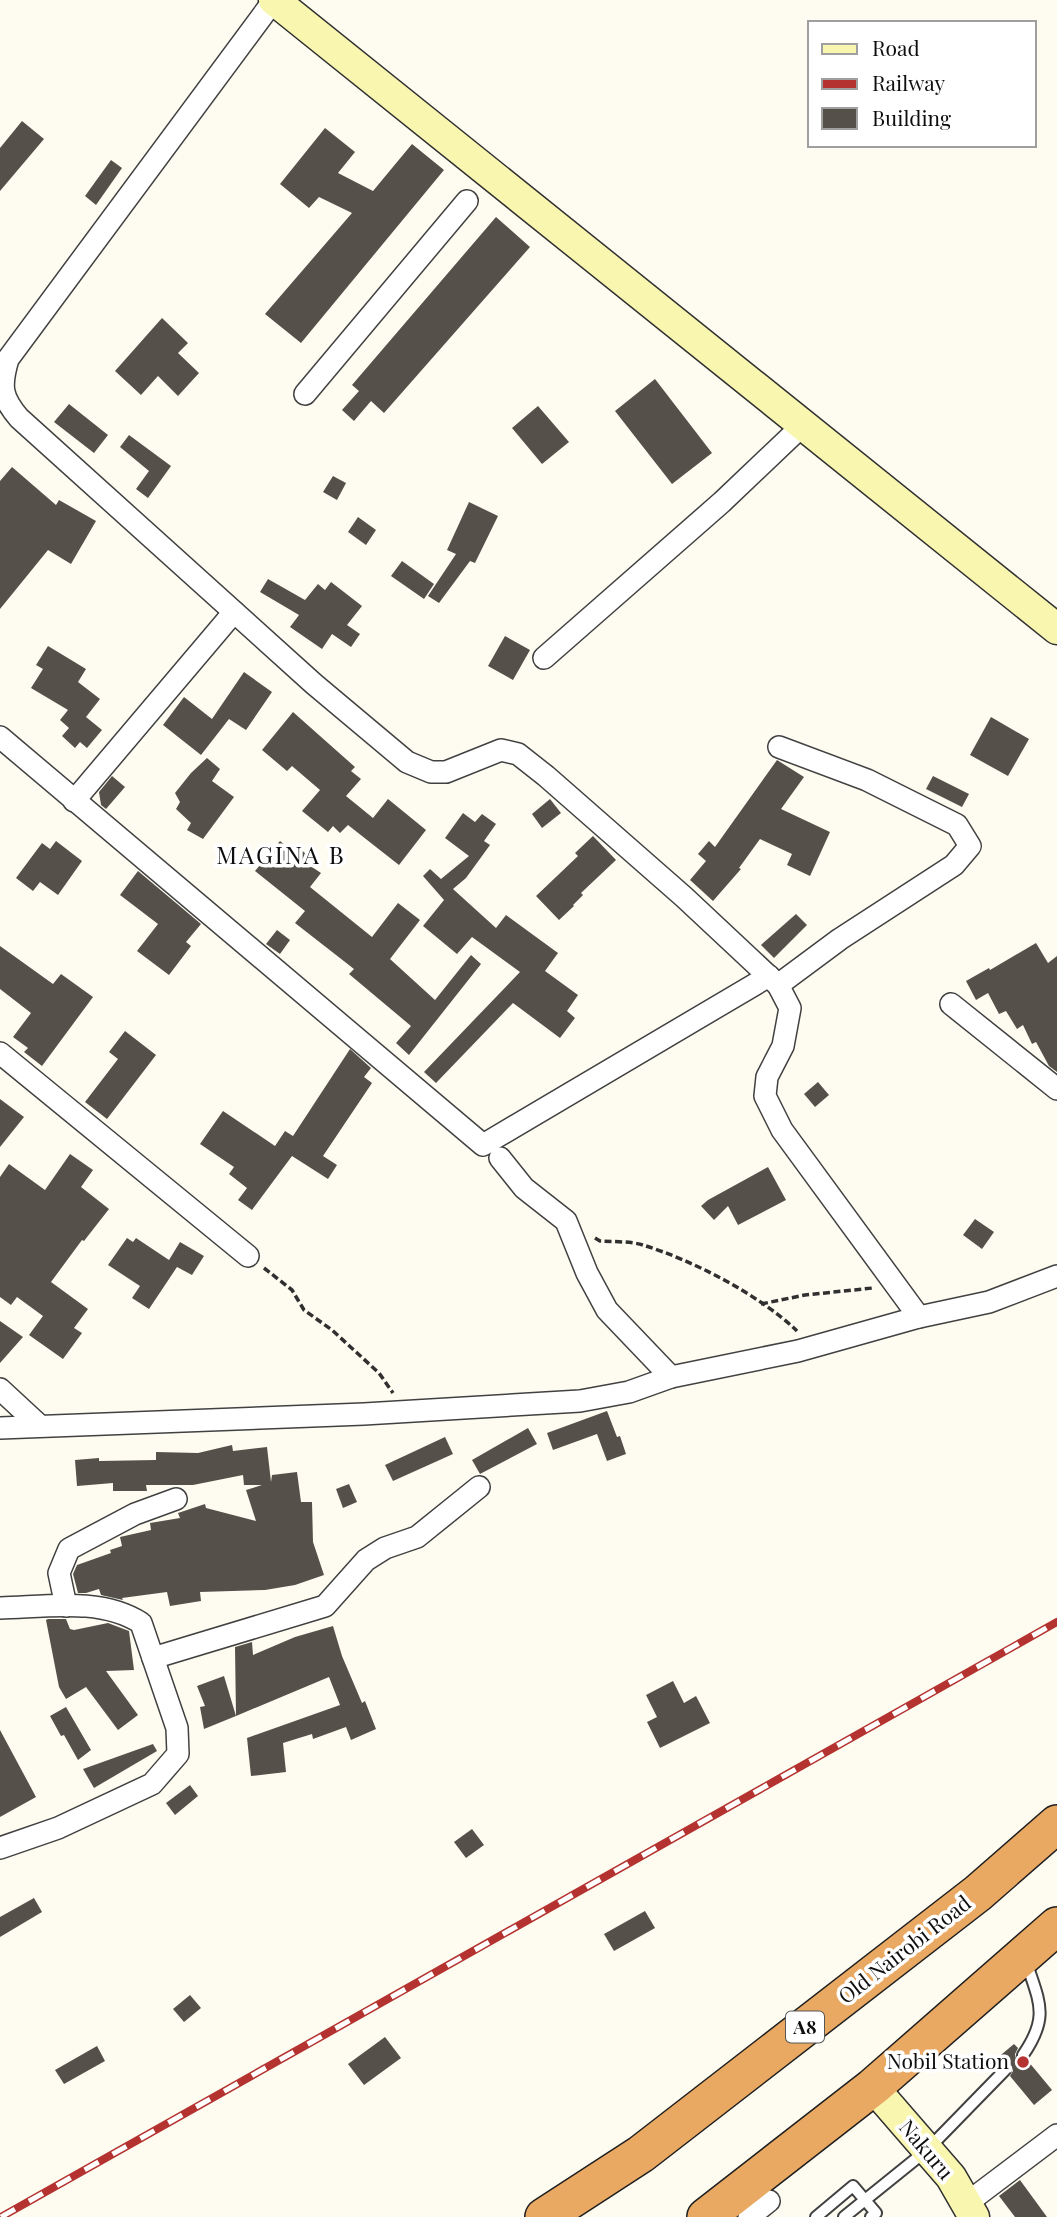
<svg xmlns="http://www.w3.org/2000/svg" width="1057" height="2217" font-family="'Playfair Display',serif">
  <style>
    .building { fill: #56504b }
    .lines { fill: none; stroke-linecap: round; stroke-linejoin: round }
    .lane-casing { stroke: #414141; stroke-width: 14 }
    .street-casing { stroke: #414141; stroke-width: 24 }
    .secondary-casing { stroke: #303030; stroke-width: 33 }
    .highway-casing { stroke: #1f1f1f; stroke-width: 40 }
    .path { stroke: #303030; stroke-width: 3.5; stroke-dasharray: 7 3.5; stroke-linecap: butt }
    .lane { stroke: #fff; stroke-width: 10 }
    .street { stroke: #fff; stroke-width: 21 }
    .secondary { stroke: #f9f6b0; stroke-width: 30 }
    .highway { stroke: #eaa963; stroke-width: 37 }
    .rail-casing { stroke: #b43230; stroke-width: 8 }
    .rail { stroke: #fff; stroke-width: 5; stroke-dasharray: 16; stroke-linecap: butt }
    .poi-dot { fill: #b43230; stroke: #fff; stroke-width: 2.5 }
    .labels { text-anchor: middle; stroke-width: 7; stroke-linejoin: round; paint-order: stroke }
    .shield { fill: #fff; stroke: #565656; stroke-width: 2 }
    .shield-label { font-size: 19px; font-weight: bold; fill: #0e0e0e }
    .street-label { font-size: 21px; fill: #0e0e0e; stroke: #fff }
    .poi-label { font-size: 21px; fill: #0e0e0e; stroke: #fff; text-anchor: end }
    .quarter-label { font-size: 24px; letter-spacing: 2px; fill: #0e0e0e; stroke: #fff }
  </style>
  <rect width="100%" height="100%" fill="#fefcf0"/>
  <g class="building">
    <path d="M22 121 44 139 0 191V148Z"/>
    <path d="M325 128 355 152 338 173 373 191 412 144 444 170 301 343 265 314 352 213 319 197 309 208 280 184Z"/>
    <path d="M111 160 122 168 96 205 85 196Z"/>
    <path d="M496 217 530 247 384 413 371 401 354 421 342 410 359 391 352 385Z"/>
    <path d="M162 318 188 343 178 353 199 373 178 396 158 376 141 395 115 371Z"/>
    <path d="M655 379 712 453 672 484 615 411Z"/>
    <path d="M69 404 108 435 94 453 54 422Z"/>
    <path d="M538 406 569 442 542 464 512 428Z"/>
    <path d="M129 435 171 466 148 498 136 489 149 471 120 447Z"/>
    <path d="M12 467 56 505 59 500 96 521 71 564 48 550 0 609V481Z"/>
    <path d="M333 476 346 483 337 500 323 492Z"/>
    <path d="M469 502 498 516 475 563 470 561 439 603 428 596 456 554 447 550Z"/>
    <path d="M358 517 376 530 366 545 348 532Z"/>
    <path d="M402 561 434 584 424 599 391 576Z"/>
    <path d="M268 579 305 600 318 584 325 590 331 582 362 606 347 625 360 634 351 647 332 634 322 649 290 627 299 615 260 592Z"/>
    <path d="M505 636 530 650 513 680 488 666Z"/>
    <path d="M48 646 86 669 78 682 100 699 86 717 102 730 87 748 80 742 75 748 62 736 69 728 60 720 68 710 31 688 43 669 36 665Z"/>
    <path d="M244 672 272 692 246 730 229 719 201 755 163 725 184 697 212 719Z"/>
    <path d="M293 712 355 767 351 771 361 779 346 796 373 818 388 799 426 830 399 865 348 825 340 833 333 826 328 832 302 811 320 790 292 766 287 771 262 750Z"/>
    <path d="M991 717 1029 739 1008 776 970 755Z"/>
    <path d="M207 758 220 769 212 781 234 797 203 839 187 830 191 823 176 809 180 802 175 793 191 773Z"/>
    <path d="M777 760 804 777 781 809 830 832 810 876 787 865 792 854 760 839 739 868 741 869 713 901 690 880 706 861 698 854 709 841 715 847Z"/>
    <path d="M112 776 125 787 106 809 101 805 99 792Z"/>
    <path d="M933 776 969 794 962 807 926 789Z"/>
    <path d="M550 799 561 813 542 828 532 814Z"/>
    <path d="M463 813 475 822 482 814 496 824 484 841 490 845 466 878 453 889 496 928 506 915 558 953 545 971 578 995 567 1011 575 1018 560 1038 513 1003 436 1083 424 1072 520 972 472 937 457 954 423 926 444 900 423 876 430 869 441 879 469 856 445 838Z"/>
    <path d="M593 836 616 860 581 893 583 895 573 905 574 906 559 920 536 896 578 856 575 853Z"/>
    <path d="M56 841 82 861 58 895 40 882 33 891 16 878 42 843 50 849Z"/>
    <path d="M280 841 296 854 300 849 316 862 312 867 321 873 310 887 372 937 398 903 420 920 390 959 435 1000 471 955 481 964 409 1055 396 1043 411 1026 349 974 354 969 295 923 305 911 255 871Z"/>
    <path d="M138 871 201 924 186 942 191 946 169 975 137 951 158 924 120 895Z"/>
    <path d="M796 914 807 925 774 958 761 945Z"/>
    <path d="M277 930 290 940 280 954 266 944Z"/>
    <path d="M1036 943 1048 963 1057 956V1072L1049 1066 1036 1042 1032 1044 1023 1025 1017 1029 1006 1011 999 1014 988 993 976 1000 966 981 989 968 990 970Z"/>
    <path d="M0 946 53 984 61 974 93 997 42 1066 24 1052 28 1048 13 1037 31 1013 0 989Z"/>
    <path d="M125 1031 156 1055 107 1119 85 1102 118 1059 109 1052Z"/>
    <path d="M350 1049 371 1068 364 1077 372 1083 323 1156 337 1165 328 1179 292 1156 252 1210 238 1200 247 1188 229 1174 234 1167 200 1144 223 1111 275 1146 285 1131 293 1136Z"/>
    <path d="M818 1082 829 1095 815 1107 804 1094Z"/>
    <path d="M0 1099 24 1117 0 1147Z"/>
    <path d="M70 1154 93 1170 81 1187 109 1209 84 1241 82 1240 51 1282 88 1309 74 1328 82 1333 63 1359 29 1335 43 1316 17 1297 11 1305 0 1297V1177L9 1164 45 1190Z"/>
    <path d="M768 1167 786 1200 738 1225 728 1206 714 1220 701 1206 708 1200Z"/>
    <path d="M975 1219 994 1232 982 1249 963 1235Z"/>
    <path d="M127 1238 133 1242 136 1238 169 1260 180 1242 204 1256 192 1275 177 1267 149 1309 132 1298 140 1286 108 1265Z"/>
    <path d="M0 1321 23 1337 0 1363Z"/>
    <path d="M607 1411 617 1437 620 1436 626 1454 607 1461 597 1434 553 1450 547 1433Z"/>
    <path d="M528 1428 537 1444 480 1474 472 1460Z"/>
    <path d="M445 1437 453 1454 393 1481 385 1465Z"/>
    <path d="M232 1445 233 1451 267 1447 271 1482 272 1475 297 1472 301 1502H312L313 1542 324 1575 295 1585 265 1590 200 1592 201 1601 170 1606 167 1592 122 1598 123 1600 101 1595 99 1589 86 1593H78L73 1574 77 1565 111 1553 110 1550 122 1546 120 1537 151 1530 150 1523 180 1518 178 1513 205 1504 206 1508 256 1521 246 1490 262 1485H244L243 1475 193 1485H146L147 1491H113V1483L77 1486 75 1460 99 1458V1461L156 1460V1452L198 1453Z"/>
    <path d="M349 1484 357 1502 343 1508 336 1489Z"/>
    <path d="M48 1619H66L70 1629 74 1630 108 1623 129 1631 134 1670 106 1671 138 1715 118 1730 86 1687 66 1699 59 1687 46 1620Z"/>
    <path d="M333 1626 342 1656 362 1703 365 1701 376 1729 351 1740 346 1727 313 1739 312 1734 283 1743 286 1772 251 1776 247 1738 340 1705 329 1677 236 1716 235 1647 252 1642 253 1655 295 1637Z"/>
    <path d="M224 1676 236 1716 204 1729 200 1707 205 1706 197 1686Z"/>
    <path d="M673 1681 684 1703 696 1696 710 1723 660 1748 647 1722 657 1717 646 1695Z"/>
    <path d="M66 1707 91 1750 78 1760 64 1735 61 1736 50 1716Z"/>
    <path d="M0 1730 36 1797 0 1817Z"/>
    <path d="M153 1744 157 1751 94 1788 83 1769Z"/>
    <path d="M190 1785 198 1796 175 1815 166 1803Z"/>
    <path d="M472 1829 484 1845 466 1858 454 1842Z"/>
    <path d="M34 1898 42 1912 0 1937V1917Z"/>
    <path d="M645 1911 655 1928 614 1951 604 1934Z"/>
    <path d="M190 1995 201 2008 184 2022 173 2009Z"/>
    <path d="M385 2037 401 2058 364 2085 348 2064Z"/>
    <path d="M1014 2044 1018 2048 1015 2054 1016 2059 1022 2063 1028 2061 1052 2090 1034 2105 1010 2076 1013 2071 1011 2065 1006 2062 1000 2064 996 2059Z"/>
    <path d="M97 2046 105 2061 64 2084 55 2070Z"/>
    <path d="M1020 2180 1047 2217H1015L999 2196Z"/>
  </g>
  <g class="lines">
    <defs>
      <g id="lane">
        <path d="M1023 2055C1050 2016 1039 2002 1026 1961"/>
        <path d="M816 2217 853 2186 876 2213 871 2217"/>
        <path d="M844 2217 927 2150 1005 2070"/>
      </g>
      <g id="street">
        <path d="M274 0 8 359C0 386 1 397 19 418L314 684 407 762 431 772H446L501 750 518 754 546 776 684 897 778 985 790 1008 783 1046 767 1077 765 1096 782 1130 919 1317"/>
        <path d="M305 394 467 201"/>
        <path d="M544 658 722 502 804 424"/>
        <path d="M0 737 483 1145 769 976"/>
        <path d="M74 801 234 612"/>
        <path d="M778 985 840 939 954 865 970 846 957 825 867 780 779 747"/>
        <path d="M951 1004 1057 1089"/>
        <path d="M0 1053 248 1256"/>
        <path d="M500 1158 524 1188 566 1221 587 1273 607 1310 671 1377"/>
        <path d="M0 1389 40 1426"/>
        <path d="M0 1428 364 1414 580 1401 629 1392 671 1377 798 1351 919 1317 989 1302 1057 1276"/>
        <path d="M66 1606 59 1573 69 1549 135 1514 176 1499"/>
        <path d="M0 1608C45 1607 101 1597 141 1623L177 1728 178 1754 152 1784 58 1828 0 1848"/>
        <path d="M153 1658 325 1606 366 1560 385 1548 417 1537 479 1487"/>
        <path d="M967 2203 1057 2135"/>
        <path d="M749 2217 769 2201"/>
      </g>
      <g id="secondary">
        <path d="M274 0 1057 629"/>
        <path d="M873 2087 951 2177 974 2217"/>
      </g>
      <g id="highway">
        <path d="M544 2217 641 2154 978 1893 1057 1824"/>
        <path d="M706 2217 873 2087 1057 1926"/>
      </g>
    </defs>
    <use href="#lane" class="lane-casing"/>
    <use href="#street" class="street-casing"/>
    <use href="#secondary" class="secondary-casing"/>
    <use href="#highway" class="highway-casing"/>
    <g class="path">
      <path d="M595 1238 600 1241C614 1242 630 1241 643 1245 692 1260 760 1295 797 1331"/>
      <path d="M264 1268 292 1290 304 1310 332 1330 379 1373 393 1393"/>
      <path d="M761 1304 805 1295 873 1288"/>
    </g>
    <use href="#lane" class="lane"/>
    <use href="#street" class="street"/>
    <use href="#secondary" class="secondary"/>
    <use href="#highway" class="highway"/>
    <defs>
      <path id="rail" d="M1 2217 1057 1622"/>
    </defs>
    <use href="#rail" class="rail-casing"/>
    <use href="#rail" class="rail"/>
  </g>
  <circle class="poi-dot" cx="1023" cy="2062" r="7"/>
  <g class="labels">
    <rect class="shield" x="786" y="2011.5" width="38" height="31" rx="5"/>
    <g class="shield-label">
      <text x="805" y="2034">A8</text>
    </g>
    <g class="street-label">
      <text transform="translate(905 1950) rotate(-38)" y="7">Old Nairobi Road</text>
      <text transform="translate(926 2150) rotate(50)" y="7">Nakuru</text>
    </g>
    <g class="poi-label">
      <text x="1009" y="2069">Nobil Station</text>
    </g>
    <g class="quarter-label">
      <text x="281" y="864">MAGINA B</text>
    </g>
  </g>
  <rect x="808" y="21" width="228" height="126" fill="#ffffff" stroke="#9f9f9f" stroke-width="2"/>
  <rect x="822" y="44" width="35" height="10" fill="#f9f6b0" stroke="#9f9f9f" stroke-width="2"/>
  <text x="872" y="56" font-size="21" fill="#0e0e0e">Road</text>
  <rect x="822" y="79" width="35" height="10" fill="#b43230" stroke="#9f9f9f" stroke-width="2"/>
  <text x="872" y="91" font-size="21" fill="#0e0e0e">Railway</text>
  <rect x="822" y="108" width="35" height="21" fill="#56504b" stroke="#9f9f9f" stroke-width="2"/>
  <text x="872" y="126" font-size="21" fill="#0e0e0e">Building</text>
</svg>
